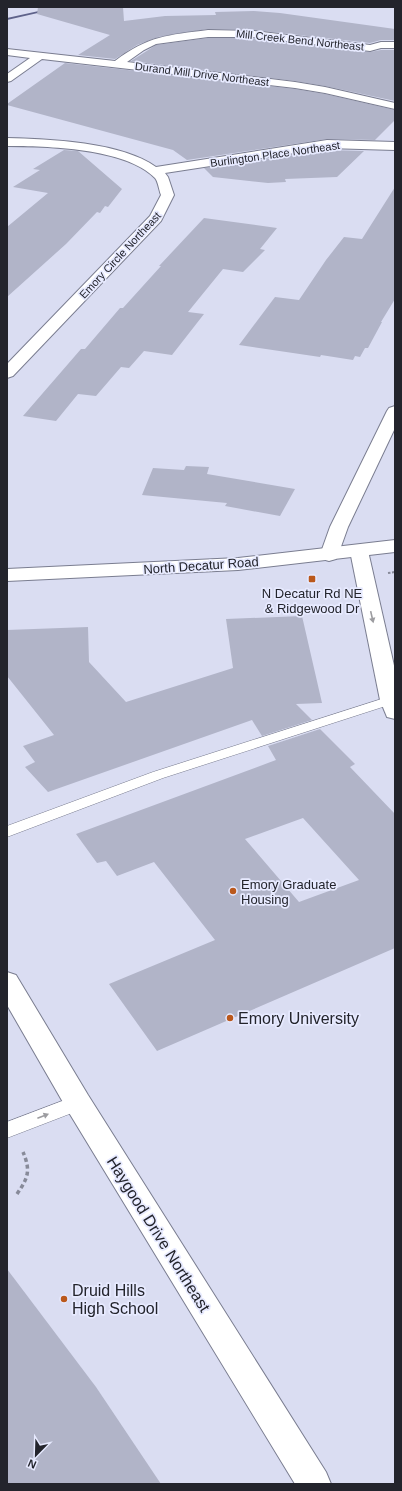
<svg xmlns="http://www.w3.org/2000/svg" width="402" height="1491" font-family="Arial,sans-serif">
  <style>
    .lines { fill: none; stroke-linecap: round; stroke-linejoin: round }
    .stream { fill: #5e628a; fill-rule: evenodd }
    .building { fill: #b1b4c8; fill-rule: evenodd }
    .service-casing { stroke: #7a7d90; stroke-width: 1 }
    .minor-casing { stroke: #7a7d90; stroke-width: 2 }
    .secondary-casing { stroke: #7a7d90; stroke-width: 2 }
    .path-far1 { stroke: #878a99; stroke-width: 2; stroke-dasharray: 2.5 1.5; stroke-linecap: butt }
    .path { stroke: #878a99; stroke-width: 3.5; stroke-dasharray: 4 3; stroke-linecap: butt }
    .service { fill: #fff; fill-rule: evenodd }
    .minor { fill: #fff; fill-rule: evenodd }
    .secondary { fill: #fff; fill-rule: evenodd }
    .oneway { fill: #9c9ca0 }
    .poi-dot { fill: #ba581b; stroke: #e7eaff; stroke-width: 1.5 }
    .labels { text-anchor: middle; stroke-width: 3.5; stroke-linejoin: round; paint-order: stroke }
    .far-street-label { font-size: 11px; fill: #23242c; stroke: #e7eaff }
    .street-label { font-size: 13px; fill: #23242c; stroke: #e7eaff }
    .poi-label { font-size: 13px; fill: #23242c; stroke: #e7eaff }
    .near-poi-label { font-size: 16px; fill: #23242c; stroke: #e7eaff; text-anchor: start }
    .near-street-label { font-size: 16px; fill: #23242c; stroke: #e7eaff }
  </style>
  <rect width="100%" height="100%" fill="#daddf2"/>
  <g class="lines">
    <path class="stream" d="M57 7H64L7 20V18Z"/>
  </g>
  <g class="building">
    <path d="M38 7H123L124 21 165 16 216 15 215 12 254 11 280 13 395 29V40H381L370 43 254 30 208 29 158 37 137 45 115 59 78 55 110 35 37 14Z"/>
    <path d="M208 38H254L370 52 381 50H395V101L325 86 295 81 131 61 156 45Z"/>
    <path d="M65 63 295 89 325 94 395 110V120L375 140 327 139 187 160 173 150 7 105V104Z"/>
    <path d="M64 150 78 151 122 189 108 207 105 206 100 213 97 212 66 244 7 297V227L48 193 13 187 40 170 33 169Z"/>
    <path d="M327 150 364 151 337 177 285 179 286 182 268 183 213 177 204 168Z"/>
    <path d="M395 187V299L381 322H382L368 348H365L360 357 355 356 353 360 321 355 320 357 239 345 275 297 299 300 326 260 344 237 362 239Z"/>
    <path d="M204 218 277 228 260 249 265 250 243 272 223 269 188 312 204 314 172 355 144 351 129 368 121 367 96 396 78 394 56 421 23 416 81 349H85L120 308H123L161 266H159Z"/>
    <path d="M186 466 209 467 207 474 295 489 280 516 225 506 227 503 142 495 153 468 184 470Z"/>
    <path d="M302 616 322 703 296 704 312 720 262 736 252 720 48 792 25 767 35 762 23 746 54 735 7 676V630L88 627 89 662 126 702 233 668 226 619Z"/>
    <path d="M320 729 355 764 350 767 395 814V948L157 1051 109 984 215 940 154 862 117 876 106 861 97 863 76 834 276 760 268 746ZM303 818 359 880 299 902 245 839Z"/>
    <path d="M7 1269 96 1387 161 1484H7Z"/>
  </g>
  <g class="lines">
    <defs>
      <g id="service">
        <path d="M391 696 395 697V703L163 778 7 837V826L153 772Z"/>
        <path d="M78 1095 85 1098 88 1103 85 1108 7 1138V1122Z"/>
      </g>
      <g id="minor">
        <path d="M208 30 254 31 370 45 381 42H395V48H381L370 51 254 37H208L156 44 144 50 127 62 295 82 325 87 395 103V109L325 93 295 88 42 59 11 81 7 82V74L30 58 7 55V49L115 61C148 36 168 35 208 30Z"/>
        <path d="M7 138C50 139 121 142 156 167L327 140 395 142V150L327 148 165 173 168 177 174 195 161 221 13 376 7 378V364L150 216 161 195C159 190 158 181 155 178 126 148 46 146 7 146Z"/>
        <path d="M395 406V428L348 527 338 555 336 559 329 561 322 559 320 555 330 527 387 411 389 408Z"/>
        <path d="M359 545 366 547 368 551 395 670V719L387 717 380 700 350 551 352 547Z"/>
        <path d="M7 972 16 975 88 1095 326 1472 331 1484H295L68 1111 7 1005Z"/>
      </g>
      <path id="secondary" d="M395 540V552L238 570 7 581V569L238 558Z"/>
    </defs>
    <use href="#service" class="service-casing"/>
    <use href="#minor" class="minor-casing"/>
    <use href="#secondary" class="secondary-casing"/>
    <path class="path-far1" d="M388 573 395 572"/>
    <path class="path" d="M17 1194C28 1178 31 1171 23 1152"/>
    <use href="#service" class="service"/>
    <use href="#minor" class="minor"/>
    <use href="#secondary" class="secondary"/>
  </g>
  <defs><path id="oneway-solid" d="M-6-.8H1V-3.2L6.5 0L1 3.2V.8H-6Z"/></defs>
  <g class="oneway">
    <use href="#oneway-solid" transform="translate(372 617) rotate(77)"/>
    <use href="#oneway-solid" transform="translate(43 1116) rotate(-21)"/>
  </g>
  <g class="poi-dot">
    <rect x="308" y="575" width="8" height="8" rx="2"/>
    <circle cx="233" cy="891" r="4"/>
    <circle cx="230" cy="1018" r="4"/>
    <circle cx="64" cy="1299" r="4"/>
  </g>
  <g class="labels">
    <g class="far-street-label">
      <text transform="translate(300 40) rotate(6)" y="4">Mill Creek Bend Northeast</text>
      <text transform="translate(202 74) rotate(7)" y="4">Durand Mill Drive Northeast</text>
      <text transform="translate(275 154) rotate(-8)" y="4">Burlington Place Northeast</text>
      <text transform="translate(120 255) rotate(-47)" y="4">Emory Circle Northeast</text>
    </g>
    <g class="street-label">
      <text transform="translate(201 565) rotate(-4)" y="5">North Decatur Road</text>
    </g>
    <g class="poi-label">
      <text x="312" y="598">N Decatur Rd NE<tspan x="312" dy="15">&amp; Ridgewood Dr</tspan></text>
      <text x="241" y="889" text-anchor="start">Emory Graduate<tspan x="241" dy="15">Housing</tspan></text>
    </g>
    <g class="near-poi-label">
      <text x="238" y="1024">Emory University</text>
      <text x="72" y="1296">Druid Hills<tspan x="72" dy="18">High School</tspan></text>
    </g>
    <g class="near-street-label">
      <text transform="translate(159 1234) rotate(58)" y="6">Haygood Drive Northeast</text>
    </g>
  </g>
  <rect width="402" height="1491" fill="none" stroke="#23242c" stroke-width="16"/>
  <g transform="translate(36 1455) rotate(203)" stroke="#e7eaff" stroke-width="3" paint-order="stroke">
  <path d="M0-3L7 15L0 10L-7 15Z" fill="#23242c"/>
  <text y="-6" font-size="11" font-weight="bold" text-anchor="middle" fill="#23242c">N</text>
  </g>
</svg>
